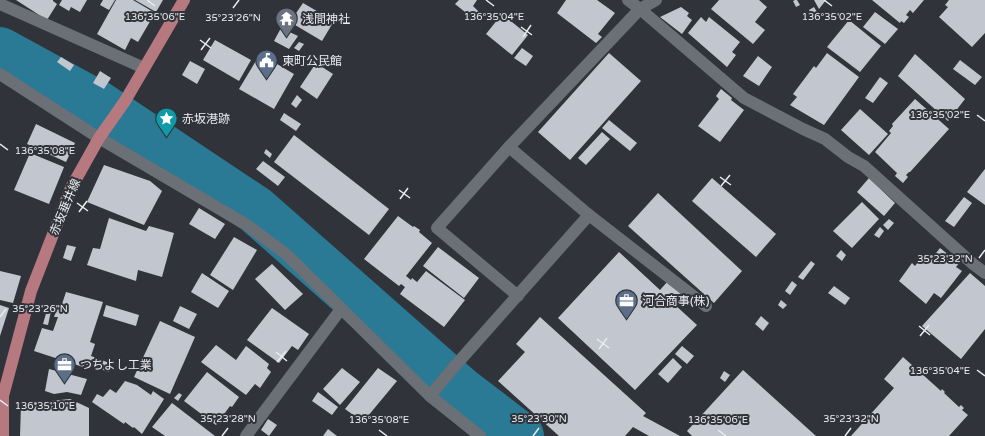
<svg xmlns="http://www.w3.org/2000/svg" width="985" height="436" font-family="'Varela Round','Noto Sans JP',sans-serif">
  <style>
    .lines { fill: none; stroke-linecap: round; stroke-linejoin: round }
    .river { stroke: #2a7a95; stroke-width: 48 }
    .building { fill: #c2c6ce }
    .minor { stroke: #6b6f76; stroke-width: 12 }
    .major { stroke: #b77980; stroke-width: 12 }
    .ticks { fill: none; stroke: #e9ebef; stroke-width: 1.5 }
    .labels { text-anchor: middle; stroke-width: 4; stroke-linejoin: round; paint-order: stroke }
    .poi-label { font-size: 12px; fill: #e9ebef; stroke: #30343a; text-anchor: start }
    .street-label { font-size: 12px; fill: #e9ebef; stroke: #30343a }
    .ticks-label { font-size: 10px; text-anchor: middle; fill: #e9ebef; stroke: #30343a; stroke-width: 4; stroke-linejoin: round; paint-order: stroke }
  </style>
  <rect width="100%" height="100%" fill="#30343a"/>
  <g class="lines">
    <path class="river" d="M0 51 97 104 256 210 460 390 520 436"/>
  </g>
  <g class="building">
    <path d="M16 0H53V1L57 4 47 20Z"/>
    <path d="M62 0H87L80 12 71 7 69 11 59 5Z"/>
    <path d="M103 0H115L109 10 100 5Z"/>
    <path d="M116 0H133L155 13 138 42 131 38 125 50 97 34Z"/>
    <path d="M135 0H163L156 12Z"/>
    <path d="M459 0H477L473 6 480 13 475 20 455 4Z"/>
    <path d="M566 0H597L615 13 598 34 602 37 596 43 557 13Z"/>
    <path d="M719 0H759L767 7 755 22 765 30 753 44 711 9Z"/>
    <path d="M795 0H797L800 5 796 7 793 1Z"/>
    <path d="M814 0H826L819 9Z"/>
    <path d="M872 0H924L913 13 910 10 906 15 909 17 904 23 901 21 900 23Z"/>
    <path d="M949 0H985V33L972 47 939 17 948 7 945 5Z"/>
    <path d="M303 3 334 21 322 41 290 22Z"/>
    <path d="M681 7 689 13 687 16 692 20 682 34 660 17Z"/>
    <path d="M814 7 817 12 813 17 809 10Z"/>
    <path d="M875 12 898 29 885 44 863 27Z"/>
    <path d="M502 14 528 35 512 55 486 34Z"/>
    <path d="M701 17 706 22 709 17 740 42 732 52 736 55 727 67 688 33Z"/>
    <path d="M849 20 881 46 860 72 827 47Z"/>
    <path d="M281 28 298 36 289 49 274 41Z"/>
    <path d="M215 40 251 60 239 81 203 60Z"/>
    <path d="M299 42 304 44 299 51 294 48Z"/>
    <path d="M522 48 533 56 526 66 514 58Z"/>
    <path d="M609 53 641 81 570 160 538 132Z"/>
    <path d="M827 53 859 77 824 125 790 105 797 97 793 94 814 66 816 68Z"/>
    <path d="M260 54 294 74 274 109 239 89Z"/>
    <path d="M915 54 965 99 948 121 898 76Z"/>
    <path d="M758 56 772 67 759 86 743 76Z"/>
    <path d="M61 57 74 65 70 71 57 62Z"/>
    <path d="M960 60 982 77 975 85 953 69Z"/>
    <path d="M190 61 205 69 197 84 182 75Z"/>
    <path d="M316 63 333 74 317 99 300 87Z"/>
    <path d="M100 71 111 78 104 89 93 83Z"/>
    <path d="M880 77 888 83 873 103 865 98Z"/>
    <path d="M721 89 732 98 731 100 744 110 720 142 698 126 719 99 716 96Z"/>
    <path d="M297 95 302 100 296 108 291 104Z"/>
    <path d="M915 99 949 129 910 172H909L906 175 908 177 903 183 895 176 897 173 875 152 891 133 889 131 893 126 892 124Z"/>
    <path d="M860 109 888 134 869 155 841 130Z"/>
    <path d="M284 113 301 124 296 131 280 120Z"/>
    <path d="M609 120 637 143 630 151 602 128Z"/>
    <path d="M36 124 75 143 66 162 27 144Z"/>
    <path d="M602 132 610 139 586 165 578 158Z"/>
    <path d="M294 135 389 209 369 235 274 162Z"/>
    <path d="M266 149 272 154 270 158 264 153Z"/>
    <path d="M30 153 64 167 49 204 14 190Z"/>
    <path d="M263 161 285 177 278 186 256 169Z"/>
    <path d="M104 165 150 181 162 191 144 225 87 202Z"/>
    <path d="M985 169V205L967 192Z"/>
    <path d="M712 178 776 234 756 257 692 201Z"/>
    <path d="M869 178 895 203 884 216 857 192Z"/>
    <path d="M658 193 742 271 714 303 628 226Z"/>
    <path d="M964 197 972 203 954 227 945 221Z"/>
    <path d="M862 202 879 219 852 248 833 231Z"/>
    <path d="M199 208 225 224 215 239 189 224Z"/>
    <path d="M398 216 413 227 414 226 420 230 419 232 432 243 406 276 411 280 412 278 417 282 426 271 465 300 444 327 400 294 405 287 401 284 399 286 364 259Z"/>
    <path d="M109 218 146 231 149 226 174 233 162 277 138 270 136 281 87 265 93 248 100 249Z"/>
    <path d="M889 219 894 223 888 230 883 225Z"/>
    <path d="M880 227 884 231 879 238 874 235Z"/>
    <path d="M234 237 257 250 233 290 210 275Z"/>
    <path d="M67 245 76 247 71 261 63 258Z"/>
    <path d="M438 247 479 278 464 298 423 266Z"/>
    <path d="M940 248 959 263 956 267 962 271 941 298 934 293 926 304 899 281 912 263 915 266 920 259 923 262 929 254 933 257Z"/>
    <path d="M841 250 846 255 842 261 836 256Z"/>
    <path d="M619 252 660 290 668 281 682 295 674 304 697 325 635 390 558 318Z"/>
    <path d="M811 261 815 264 803 280 798 277Z"/>
    <path d="M272 264 303 294 285 310 255 279Z"/>
    <path d="M0 271 21 276 13 303 0 300Z"/>
    <path d="M202 273 229 291 218 308 191 292Z"/>
    <path d="M970 273 985 286V329L961 359 922 326Z"/>
    <path d="M792 281 797 285 790 295 785 291Z"/>
    <path d="M834 286 850 298 845 305 828 293Z"/>
    <path d="M66 292 103 302 90 342 95 344 91 356 112 364 109 372 85 364 83 367 34 351 42 328 53 331 58 317H54L58 306 61 307Z"/>
    <path d="M781 300 787 305 783 309 778 305Z"/>
    <path d="M0 305 9 308 0 336Z"/>
    <path d="M106 305 139 315 136 326 103 316Z"/>
    <path d="M180 306 197 314 189 329 173 321Z"/>
    <path d="M272 308 309 334 298 350 292 346 279 363 247 340Z"/>
    <path d="M47 310 51 311 48 325 43 324Z"/>
    <path d="M761 316 769 323 763 331 755 324Z"/>
    <path d="M540 317 646 413 643 416 680 436H649L633 427 625 436H559L498 381 525 352 516 344Z"/>
    <path d="M160 321 195 337 170 394 134 377Z"/>
    <path d="M216 345 236 360 246 346 269 364 267 368 271 372 260 388 255 384 246 395 201 362Z"/>
    <path d="M682 346 694 356 687 364 675 354Z"/>
    <path d="M903 357 941 391 942 389 945 392 944 393 959 407 961 405 964 408 962 410 968 415 949 436H851L894 388 884 379Z"/>
    <path d="M673 358 682 367 668 383 658 374Z"/>
    <path d="M342 368 360 382 340 405 323 389Z"/>
    <path d="M378 368 397 381 363 422 345 409Z"/>
    <path d="M49 369 87 379 81 395 67 392 54 394 45 391Z"/>
    <path d="M743 370 816 436H692L687 431Z"/>
    <path d="M724 371 730 375 725 382 720 378Z"/>
    <path d="M207 372 239 397 232 407 230 406 216 425 184 401Z"/>
    <path d="M125 381 137 385 151 395 153 391 164 399 142 434 134 427 133 428 125 422 124 424 92 402 97 394 103 397 110 389 116 393Z"/>
    <path d="M318 392 338 407 332 415 312 401Z"/>
    <path d="M179 393 182 395 178 401 174 398Z"/>
    <path d="M70 399 89 408V436H20L21 404Z"/>
    <path d="M172 403 215 436H165L152 427Z"/>
    <path d="M268 419 277 425 269 436 261 430Z"/>
    <path d="M328 429 337 436H323Z"/>
  </g>
  <g class="lines">
    <g class="minor">
      <path d="M628 0 640 9 744 98 803 129 825 139 848 157 864 166 973 264 985 273"/>
      <path d="M0 4 144 68"/>
      <path d="M0 74 99 138 247 225 286 254 430 396 480 436"/>
      <path d="M509 147 640 9 656 0"/>
      <path d="M589 215 706 306"/>
      <path d="M430 396 454 367 589 215 509 147 437 228 518 296"/>
      <path d="M246 436 341 309"/>
    </g>
    <path class="major" d="M3 436V396L31 291 71 188 99 138 125 101 184 0"/>
  </g>
  <path class="ticks" d="M147 0 155 6M486 0 494 6M824 0 832 6M233 8 239 0M521 27 532 35M523 37 531 25M200 40 211 48M201 50 210 38M977 115 985 121M0 144 8 150M720 177 731 185M721 186 730 175M399 190 410 198M400 199 408 188M77 203 88 211M79 212 87 201M979 258 985 250M0 317 6 309M919 326 930 335M920 336 929 325M597 339 609 348M599 349 607 338M276 352 287 361M277 362 286 351M977 370 985 376M0 400 8 406M379 430 387 436M718 430 726 436M222 436 228 428M533 436 539 428M845 436 851 428"/>
  <defs>
    <symbol id="temple-pin" viewBox="-11 -11 22 30"><path d="M0 17L-7.5 6A9.5 9.5 0 1 1 7.5 6Z" fill="#6b7280" stroke="#30343a"/><path d="M0-6L5-2H3V0L6.5 2.5H4V6H1.5V3h-3V6H-4V2.5H-6.5L-3 0V-2H-5Z" fill="#fff"/></symbol>
    <symbol id="civic-pin" viewBox="-11 -11 22 30"><path d="M0 17L-7.5 6A9.5 9.5 0 1 1 7.5 6Z" fill="#5c6f8a" stroke="#30343a"/><path d="M-.6-6.5H3V-4.5H.6V-3L4-1V1h2V6H-6V1h2V-1L-.6-3ZM-1.2 2.5V6h2.4V2.5Z" fill="#fff"/></symbol>
    <symbol id="sight-pin" viewBox="-11 -11 22 30"><path d="M0 17L-7.5 6A9.5 9.5 0 1 1 7.5 6Z" fill="#0f9aa8" stroke="#30343a"/><path d="M0-6L1.8-2.2L6-1.7L2.9 1.2L3.7 5.4L0 3.3L-3.7 5.4L-2.9 1.2L-6-1.7L-1.8-2.2Z" fill="#fff"/></symbol>
    <symbol id="office-pin" viewBox="-11 -11 22 30"><path d="M0 17L-7.5 6A9.5 9.5 0 1 1 7.5 6Z" fill="#5c6f8a" stroke="#30343a"/><path d="M-6-3h4V-5.5h4V-3h4V5H-6ZM-1-4.5V-3h2v-1.5ZM-6 0V1H6V0Z" fill="#fff"/></symbol>
  </defs>
  <g fill-rule="evenodd">
    <use href="#temple-pin" x="274" y="6" width="25" height="34"/>
    <use href="#civic-pin" x="254" y="48" width="25" height="34"/>
    <use href="#sight-pin" x="154" y="106" width="25" height="34"/>
    <use href="#office-pin" x="614" y="288" width="25" height="34"/>
    <use href="#office-pin" x="52" y="352" width="25" height="34"/>
  </g>
  <g class="labels">
    <g class="poi-label">
      <text x="302" y="23">浅間神社</text>
      <text x="282" y="65">東町公民館</text>
      <text x="182" y="123">赤坂港跡</text>
      <text x="642" y="305">河合商事(株)</text>
      <text x="80" y="369">つちよし工業</text>
    </g>
    <g class="street-label">
      <text transform="translate(65 207) rotate(-67)" y="4">赤坂垂井線</text>
    </g>
  </g>
  <g class="ticks-label">
    <text x="155" y="20">136°35'06"E</text>
    <text x="832" y="20">136°35'02"E</text>
    <text x="494" y="20">136°35'04"E</text>
    <text x="233" y="21">35°23'26"N</text>
    <text x="940" y="118">136°35'02"E</text>
    <text x="45" y="154">136°35'08"E</text>
    <text x="945" y="262">35°23'32"N</text>
    <text x="40" y="312">35°23'26"N</text>
    <text x="940" y="374">136°35'04"E</text>
    <text x="45" y="409">136°35'10"E</text>
    <text x="228" y="422">35°23'28"N</text>
    <text x="539" y="422">35°23'30"N</text>
    <text x="851" y="422">35°23'32"N</text>
    <text x="379" y="423">136°35'08"E</text>
    <text x="718" y="423">136°35'06"E</text>
  </g>
</svg>
